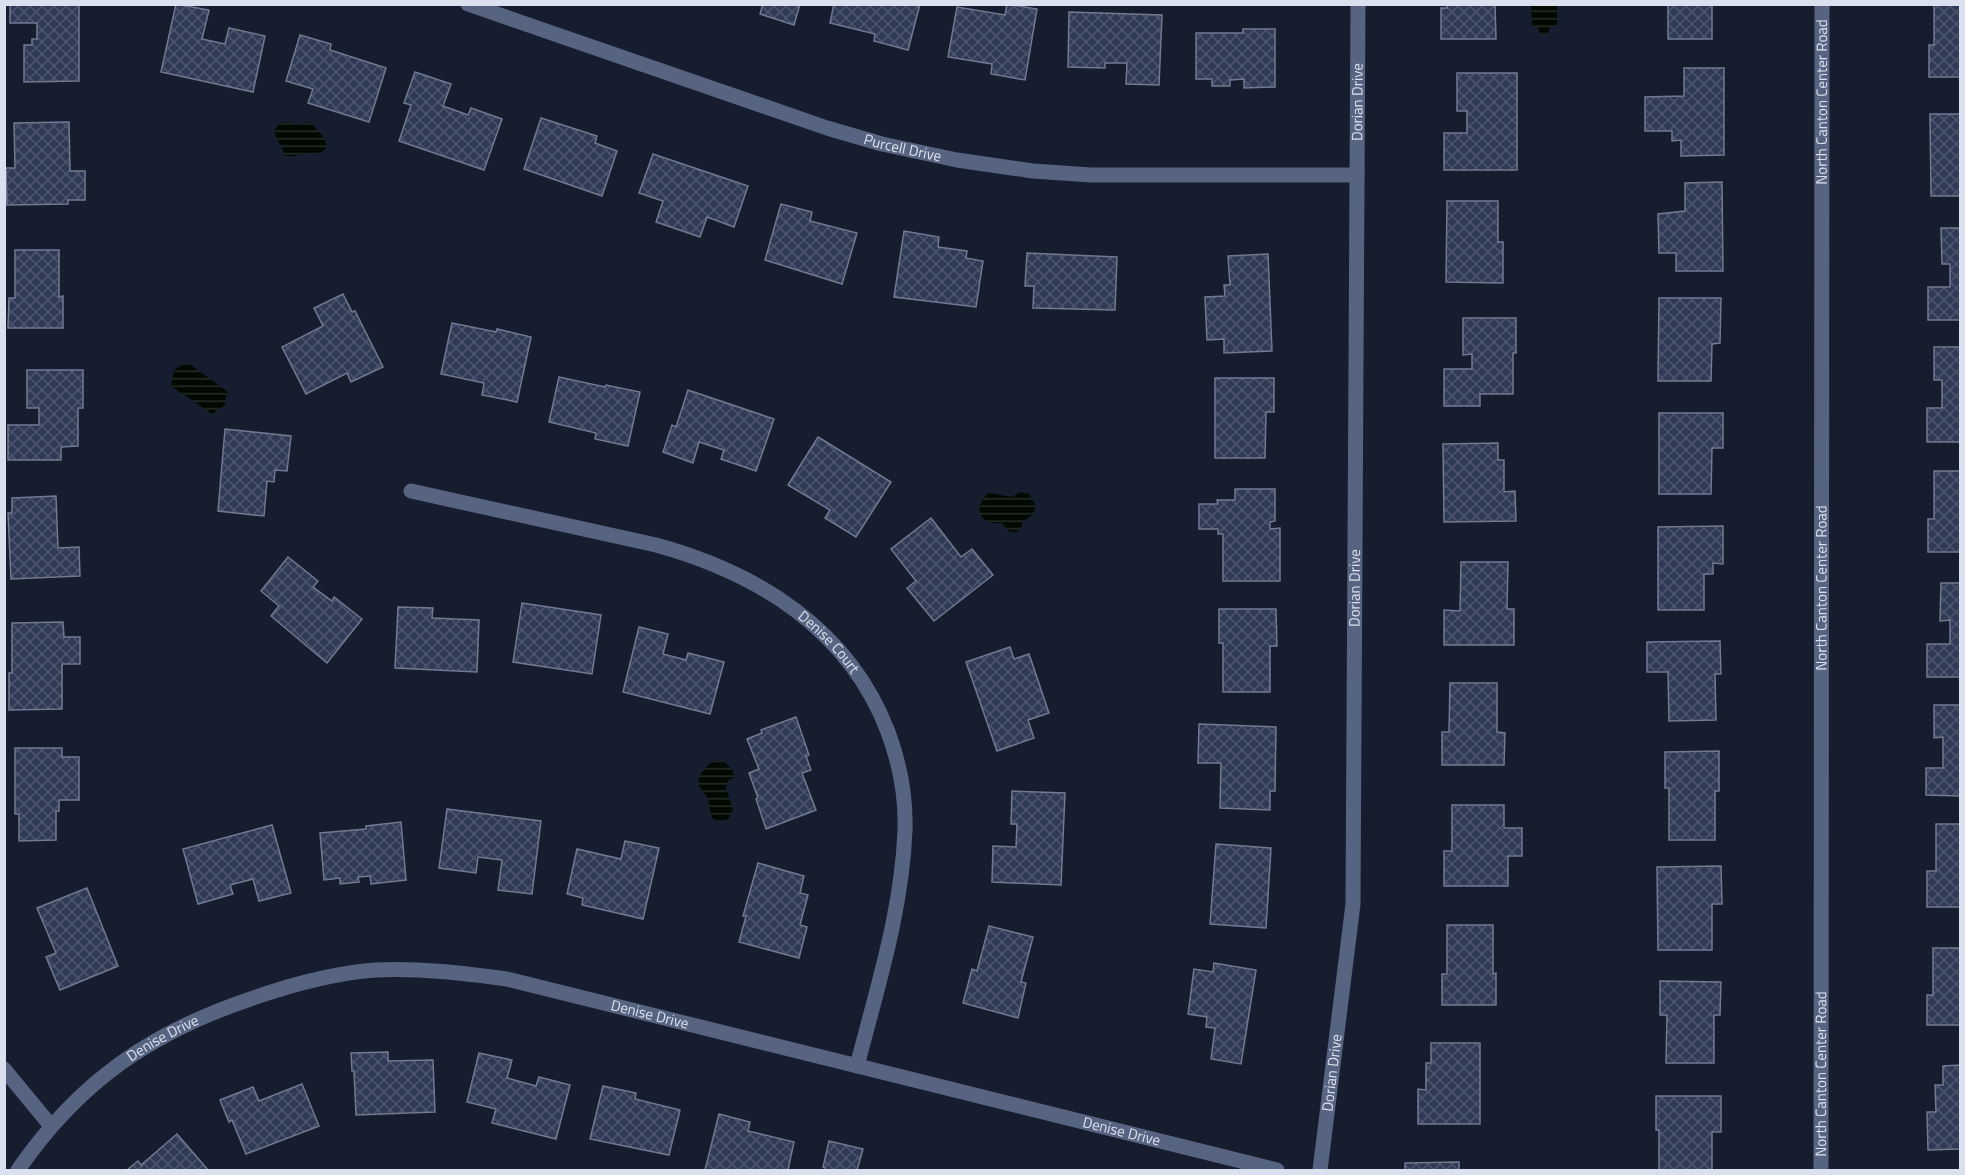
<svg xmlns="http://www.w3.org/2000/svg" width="1965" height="1175" font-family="'Titillium Web',sans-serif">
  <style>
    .water { fill: url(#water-rules) }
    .building { fill: url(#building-cross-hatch); stroke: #707a91; stroke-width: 1.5 }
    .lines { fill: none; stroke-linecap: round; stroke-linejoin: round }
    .minor { stroke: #576481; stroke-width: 15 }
    .labels { text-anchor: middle; stroke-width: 5; stroke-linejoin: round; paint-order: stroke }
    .street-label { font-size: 15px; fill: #dae0ed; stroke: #151d2f }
  </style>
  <defs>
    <pattern id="water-rules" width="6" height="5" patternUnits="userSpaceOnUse" patternTransform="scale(1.5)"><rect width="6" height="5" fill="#010900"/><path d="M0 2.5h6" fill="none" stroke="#252d26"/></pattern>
    <pattern id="building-cross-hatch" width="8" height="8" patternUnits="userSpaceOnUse" patternTransform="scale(1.5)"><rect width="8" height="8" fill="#2f3a55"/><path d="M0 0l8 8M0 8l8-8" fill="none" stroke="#4d566e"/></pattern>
  </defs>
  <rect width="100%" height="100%" fill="#151d2f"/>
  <g class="water">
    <path d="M1531 5H1557V26H1551L1547 35 1540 33 1537 26H1532Z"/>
    <path d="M289 122 297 125 309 122C317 128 338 149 318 153 313 155 308 153 303 154 295 155 293 158 285 155L274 132 279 123Z"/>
    <path d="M187 362 229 393 226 395 225 405 212 414 171 386 174 370Z"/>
    <path d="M1020 492 1029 494 1035 504 1034 514 1023 521 1021 529 1016 532 1008 531 1002 523C997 523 991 524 987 521 974 514 980 500 989 493L1012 497Z"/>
    <path d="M720 760C727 763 733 769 735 777L728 780 726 788 733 810 728 819C707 825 712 812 708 800 706 793 700 789 698 783 700 772 709 761 720 760Z"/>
  </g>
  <g class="building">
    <path d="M10 4H79V81L24 82V45H32V39H37V23H10Z"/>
    <path d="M176 4 209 10 202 39 225 44 229 28 265 36 253 92 161 72Z"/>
    <path d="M763 4H800L794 25 760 14Z"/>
    <path d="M834 4H920L908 50 874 41 875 34 830 23Z"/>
    <path d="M1007 4 1037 9 1025 80 991 74 992 64 948 57 957 7 1005 15Z"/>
    <path d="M1447 4 1495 5 1496 39H1441V8H1447Z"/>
    <rect x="1668" y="4" width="44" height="35"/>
    <path d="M1934 4H1960V77H1929V45H1934Z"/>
    <path d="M1069 12 1162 15 1159 85 1126 84 1127 63H1105V68L1068 67Z"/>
    <path d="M1243 29H1275V87L1244 88V79L1230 80V86H1212V79H1196V33H1243Z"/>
    <path d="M300 35 331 44 330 50 386 68 369 122 308 103 313 89 286 81Z"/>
    <path d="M1684 68H1724V155L1681 156V140L1672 141V131H1645V97L1684 96Z"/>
    <path d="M415 72 451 84 443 106 468 115 471 108 502 119 484 170 399 141 411 105 404 103Z"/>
    <path d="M1457 73H1517V170H1444V133H1467V111H1457Z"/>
    <path d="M1930 114H1960V196H1931Z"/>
    <path d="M541 118 597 136 595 143 617 151 602 196 524 169Z"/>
    <path d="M69 122 70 171H85V200H68V204L7 205 6 168H15L14 123Z"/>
    <path d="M653 154 748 186 734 227 707 217 700 237 656 222 663 201 639 193Z"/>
    <path d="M1722 182 1723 271H1676V253H1659L1658 214 1685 211V183Z"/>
    <path d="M1447 201H1498V242H1503V283L1446 282Z"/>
    <path d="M781 204 812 212 810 221 857 233 842 284 765 260Z"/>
    <path d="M1941 228H1960V320H1928V287H1950V264H1942Z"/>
    <path d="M904 231 939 237 938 247 967 251 966 258 983 261 976 307 894 297Z"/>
    <path d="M15 250H59V297L63 296V328H8L9 298H15Z"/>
    <path d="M1027 253 1117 257 1115 310 1033 308 1034 286H1025Z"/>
    <path d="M1268 254 1272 351 1224 353V339L1207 340 1205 297 1225 296 1224 285H1230L1228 256Z"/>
    <path d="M343 294 352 312 355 311 383 367 351 382 347 373 306 394 282 347 323 326 314 308Z"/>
    <path d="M1659 298H1721L1720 343 1712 344 1711 381H1658Z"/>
    <path d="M1463 318H1516V353H1513V394H1480V406H1444V369H1472V354L1463 355Z"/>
    <path d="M452 323 496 332 497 329 531 337 517 402 482 395 484 383 441 374Z"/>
    <path d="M1934 347H1960V442H1927V408H1942V380H1934Z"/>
    <path d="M27 370H83V408H78V446L61 447V460H8V425H39V408H27Z"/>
    <path d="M559 377 605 387 606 385 640 392 628 446 595 439 596 433 549 422Z"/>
    <path d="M1215 378H1274V412H1266L1265 458H1215Z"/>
    <path d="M688 390 774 419 756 471 721 459 724 450 699 442 693 463 663 452 672 425 676 427Z"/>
    <path d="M1659 413H1723V448H1712L1711 494H1659Z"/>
    <path d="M225 429 291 436 287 471 275 470 274 482 267 481 264 516 218 511Z"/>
    <path d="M818 437 891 482 856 537 825 518 830 510 788 485Z"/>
    <path d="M1498 443V460H1504V492L1515 491 1516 521 1444 522 1443 444Z"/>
    <path d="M1934 471H1960V552H1928V519H1934Z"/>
    <path d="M1235 489H1275V521L1270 522V529L1280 528V581H1223V534H1218V529H1199V504H1218L1217 500H1235Z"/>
    <path d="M56 496 58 548 79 547 80 576 11 579 8 513H12V498Z"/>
    <path d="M931 518 961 557 972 549 993 575 934 621 907 588 916 581 891 549Z"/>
    <path d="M1723 526V564L1713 563V574H1704V610H1658V527Z"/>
    <path d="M288 557 318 581 313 587 332 601 334 597 362 619 327 663 271 616 279 606 261 591Z"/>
    <path d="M1461 562H1508L1507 609H1514V645H1444V610L1460 611Z"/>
    <path d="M1941 583H1960V677H1927V644H1950V620L1940 621Z"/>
    <path d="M522 603 601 615 592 674 513 662Z"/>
    <path d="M398 607 433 608 432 618 479 620 477 672 395 668Z"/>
    <path d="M1219 609H1276L1277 646H1270V692H1223V643H1219Z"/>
    <path d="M63 622 64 637H80V664H62V709L9 710V673H12V623Z"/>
    <path d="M639 627 668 634 663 654 686 660 688 653 724 662 710 714 623 692Z"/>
    <path d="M1720 641 1721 674H1715L1716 720 1669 721 1668 672H1647V642Z"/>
    <path d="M1010 647 1014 659 1029 654 1049 713 1028 720 1034 738 997 751 966 662Z"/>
    <path d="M1450 683H1497V732L1505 733 1504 765H1442V732H1449Z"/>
    <path d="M1934 705H1960V796L1926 795V768H1943V737L1934 738Z"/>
    <path d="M796 717 809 755 806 756 811 770 802 773 816 810 766 829 756 799 758 798 749 773 759 769 747 739 762 733 761 730Z"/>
    <path d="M1199 724 1276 727 1275 791H1270V810L1220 808 1221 763H1198Z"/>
    <path d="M15 748H62V757H79V800H59V811H56V840L19 841V814H15Z"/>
    <path d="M1719 751V791H1715V840H1669V788H1665V752Z"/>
    <path d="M1012 791 1065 793 1061 885 992 882 993 846 1016 847 1017 824H1011Z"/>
    <path d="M1452 805H1504V828H1522V856H1508V886H1444V851H1452Z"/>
    <path d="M447 809 541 821 532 894 498 890 502 860 478 857 476 873 439 868Z"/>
    <path d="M401 822 406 880 371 884 370 876 358 877 359 882 340 884V878L324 880 320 833 366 829V826Z"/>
    <path d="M1936 824H1960V907H1927V871H1936Z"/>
    <path d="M272 825 291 893 259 901 253 879 230 885 233 894 198 904 183 849Z"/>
    <path d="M625 841 659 848 643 919 582 905 583 898 567 894 577 849 621 859Z"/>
    <path d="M1216 844 1271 848 1266 928 1210 924Z"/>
    <path d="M758 863 804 876 800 893 808 895 800 925 807 927 799 958 739 942 746 916H743Z"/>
    <path d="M1721 866 1722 904H1712V950H1658L1657 867Z"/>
    <path d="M87 888 118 966 60 990 46 957 56 953 37 908Z"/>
    <path d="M1447 925H1493V974L1496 973V1005H1442V974H1447Z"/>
    <path d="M989 926 1033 937 1021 982 1026 983 1018 1018 963 1003 972 969 977 971Z"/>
    <path d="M1933 948H1960V1025H1927V995H1933Z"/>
    <path d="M1214 963 1256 970 1241 1064 1211 1059 1215 1028 1206 1027 1207 1017 1188 1014 1194 969 1213 972Z"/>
    <path d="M1660 981 1721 982 1720 1015H1714V1063H1666L1667 1015H1660Z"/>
    <path d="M1431 1043H1480V1124H1418V1089L1426 1090V1063H1431Z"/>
    <path d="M388 1052V1061L433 1060 435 1112 356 1115 354 1071H352L351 1053Z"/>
    <path d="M479 1053 512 1060 507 1078 536 1086 539 1077 570 1085 556 1139 492 1123 496 1109 467 1102Z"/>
    <path d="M1960 1065V1149L1928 1150 1927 1112H1936L1935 1085H1943V1066Z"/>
    <path d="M302 1084 319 1126 246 1154 232 1120 229 1122 220 1100 253 1087 259 1101Z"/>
    <path d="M603 1086 636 1093 635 1099 680 1110 669 1155 590 1139Z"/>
    <path d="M1656 1096H1721V1132H1712V1170H1659V1130H1656Z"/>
    <path d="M719 1114 750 1122 748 1131 794 1142 788 1170H705Z"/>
    <path d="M177 1134 208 1170H127L138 1161 141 1165Z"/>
    <path d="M829 1141 863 1149 857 1170H825V1168L823 1167Z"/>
    <path d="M1459 1162V1170H1405V1163Z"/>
  </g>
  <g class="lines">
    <g class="minor">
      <path id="s1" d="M468 4 827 128 882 144 957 160 1033 171 1091 175H1357"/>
      <path id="s2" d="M411 491 656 545C758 573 849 629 888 732 900 764 906 796 905 830 902 911 877 988 857 1066"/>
      <path d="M4 1069 51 1126"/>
      <path id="s3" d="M18 1170C80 1080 153 1031 256 997 294 984 335 973 375 970 420 968 463 973 507 979L1277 1170"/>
      <path id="s4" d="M1320 1170 1353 904 1358 4"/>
      <path id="s5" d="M1821 1170 1822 4"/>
    </g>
  </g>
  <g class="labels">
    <g class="street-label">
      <text dy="5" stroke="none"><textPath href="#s5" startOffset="1068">North Canton Center Road</textPath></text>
      <text dy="5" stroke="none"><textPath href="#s4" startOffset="1070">Dorian Drive</textPath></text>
      <text dy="5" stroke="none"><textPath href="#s1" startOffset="458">Purcell Drive</textPath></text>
      <text dy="5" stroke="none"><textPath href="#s5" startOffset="582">North Canton Center Road</textPath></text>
      <text dy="5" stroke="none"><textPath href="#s4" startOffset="584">Dorian Drive</textPath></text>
      <text dy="5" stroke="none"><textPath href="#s2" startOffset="452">Denise Court</textPath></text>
      <text dy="5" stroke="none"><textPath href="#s3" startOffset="702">Denise Drive</textPath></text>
      <text dy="5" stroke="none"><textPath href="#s3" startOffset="198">Denise Drive</textPath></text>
      <text dy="5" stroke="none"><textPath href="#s4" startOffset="98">Dorian Drive</textPath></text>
      <text dy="5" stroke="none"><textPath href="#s5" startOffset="96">North Canton Center Road</textPath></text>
      <text dy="5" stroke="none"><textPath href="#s3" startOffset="1188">Denise Drive</textPath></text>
    </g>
  </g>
  <rect width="1965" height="1175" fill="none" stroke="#dae0ed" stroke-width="12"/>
</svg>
